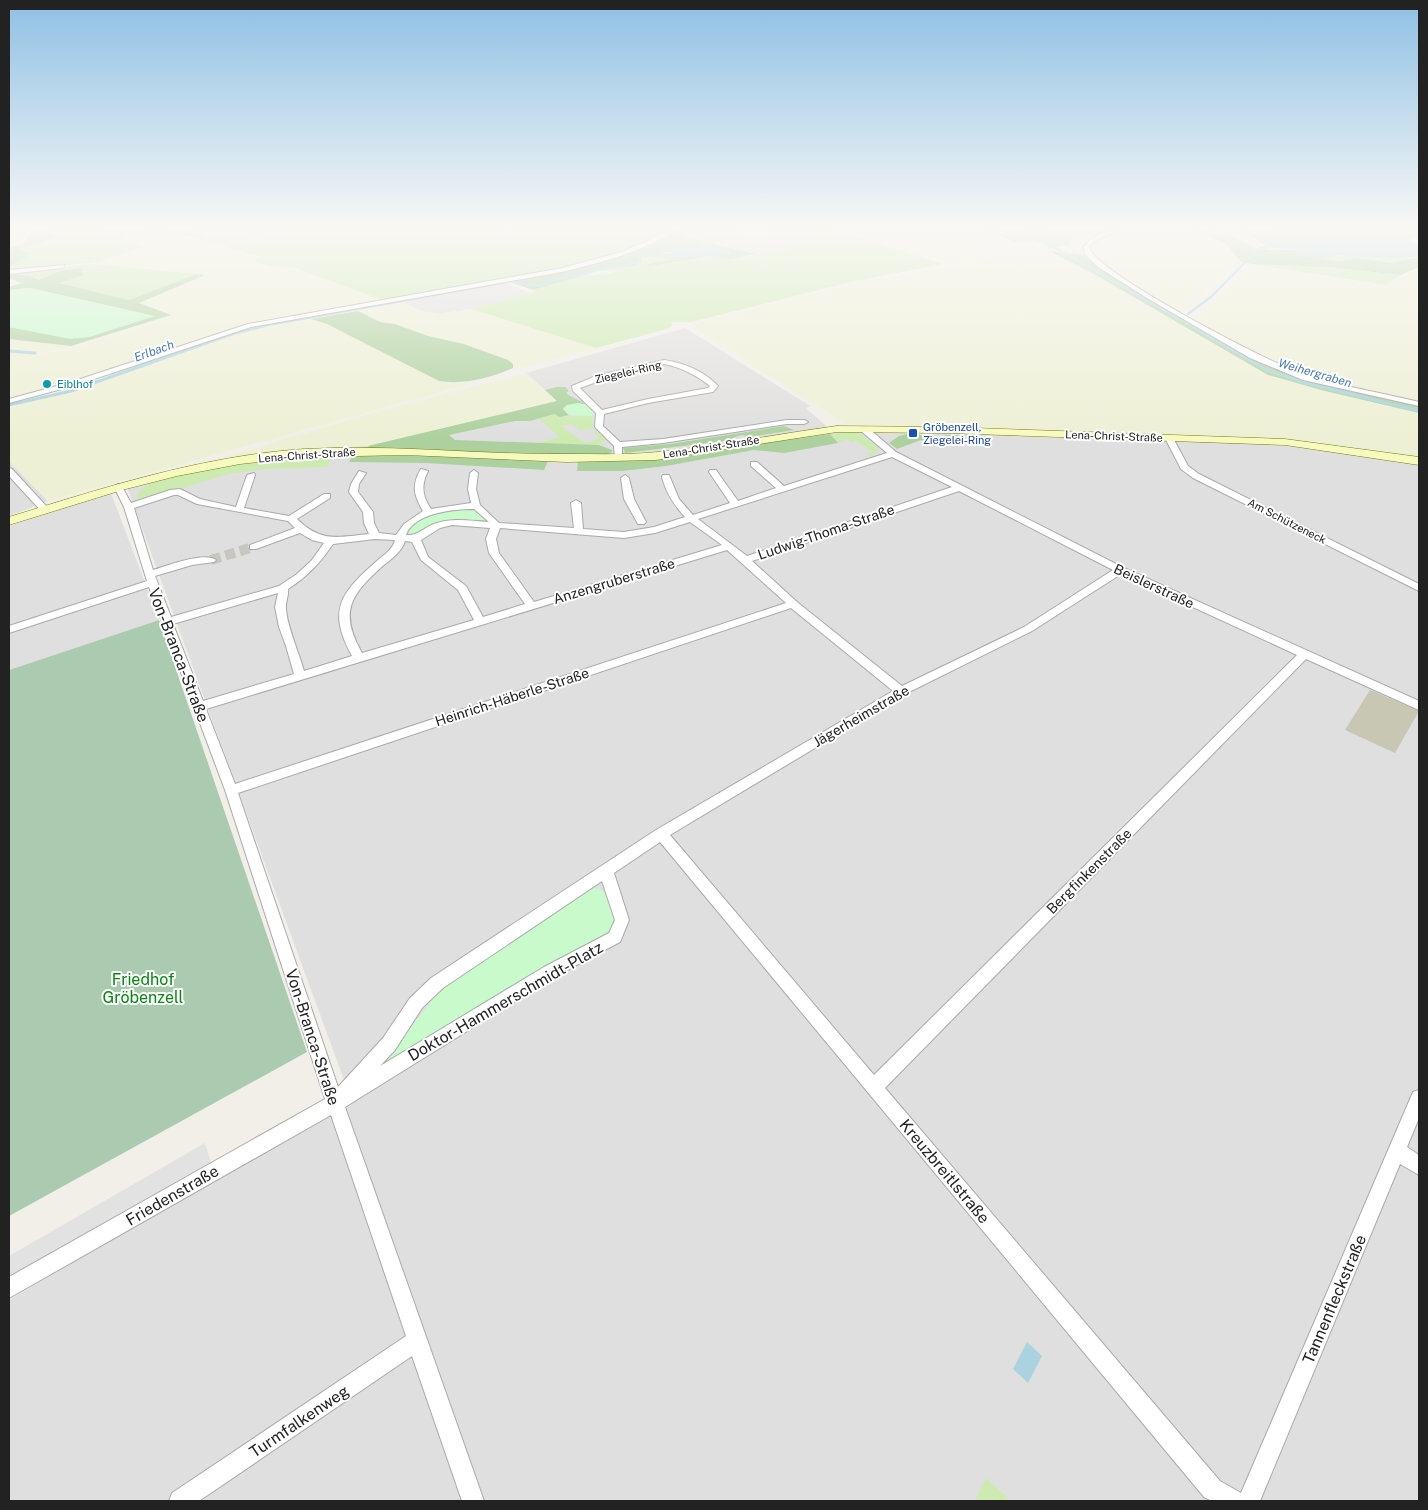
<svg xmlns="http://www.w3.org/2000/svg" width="1428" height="1510" font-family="'Public Sans',sans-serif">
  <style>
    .residential { fill: #e0dfdf }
    .construction { fill: #c7c7b4 }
    .farmland { fill: #eef0d5 }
    .grass { fill: #cdebb0 }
    .forest { fill: #add19e }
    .cemetery { fill: #aacbaf }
    .park { fill: #c8facc }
    .parking { fill: #e2e2e2 }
    .water { fill: #aad3df }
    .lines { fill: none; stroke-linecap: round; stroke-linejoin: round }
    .stream-far1 { stroke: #aad3df; stroke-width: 2.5 }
    .stream { stroke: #aad3df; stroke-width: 3 }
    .street-tunnel { stroke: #c8c6c1; stroke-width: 10; stroke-dasharray: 10 5; stroke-linecap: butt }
    .street-casing { stroke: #a9a9a9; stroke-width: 2 }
    .secondary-casing { stroke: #707d05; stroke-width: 1 }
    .street { fill: #fff; fill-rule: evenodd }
    .secondary { fill: #f7fabf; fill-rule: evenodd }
    .culture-dot { fill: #0f9aa8; stroke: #fff; stroke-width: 2 }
    .transit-dot { fill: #1a4fb4; stroke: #fff; stroke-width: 2 }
    .labels { text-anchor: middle; stroke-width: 4; stroke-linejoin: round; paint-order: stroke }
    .far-street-label { font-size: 11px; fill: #222; stroke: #fff }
    .far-culture-label { font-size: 11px; fill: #0d838f; stroke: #fff; text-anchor: start }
    .far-transit-label { font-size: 11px; fill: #164399; stroke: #fff; text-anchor: start }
    .far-water-label { font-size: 12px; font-style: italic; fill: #4a7aab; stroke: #fff }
    .street-label { font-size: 14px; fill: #222; stroke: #fff }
    .near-street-label { font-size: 16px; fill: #222; stroke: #fff }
    .near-park-label { font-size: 16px; fill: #0c8416; stroke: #fff }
  </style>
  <rect width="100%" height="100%" fill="#f2efe9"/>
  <g class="residential">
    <path d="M688 226 813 227 788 242 787 250 756 254 680 233Z"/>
    <path d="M185 227H317L226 248 196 238 205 235Z"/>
    <path d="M501 282 532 293 471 309 438 314 421 311 403 302 410 298Z"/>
    <path d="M685 328 810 406 806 408 833 432 884 431 1280 445 1419 464V1501H9V1300L351 1099 127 487 209 462 292 451 557 401 526 373Z"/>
    <path d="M9 461 48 501 9 516Z"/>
    <path d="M111 493 159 620 9 670V526Z"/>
  </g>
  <path class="construction" d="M1370 690 1419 711 1395 753 1345 730Z"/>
  <g class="farmland">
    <path d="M1172 226 1195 231 1226 243 1241 262 1181 313 1110 270 1096 258 1130 245 1104 239 1127 227Z"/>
    <path d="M739 227V226L776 227 759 236 731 231Z"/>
    <path d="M841 227H977L1015 246 985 253 988 256 946 264 844 231Z"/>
    <path d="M22 230H31L35 234 23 244 9 247V234Z"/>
    <path d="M159 230 245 251 259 256 255 261 271 266 293 267 382 300 248 325 214 334 73 385 9 399V352L42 355 79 346 174 317 138 303 204 275 94 264 141 248 116 241 126 236Z"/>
    <path d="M1029 251H1049L1094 274 1268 375 1325 391 1419 413V458L1290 440 846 424 689 325 859 282 967 264Z"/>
    <path d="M1252 264 1386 285 1419 267V403L1308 377 1260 357 1193 320Z"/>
    <path d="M403 302 421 311 438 314 471 309 596 348 529 366 513 368V364L508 360 464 344 428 336 395 324 380 322 358 311Z"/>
    <path d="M311 319 327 324 439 381 469 384 48 501 9 461V407L82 389 242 332Z"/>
    <path d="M9 339 13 340 71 346 43 353H20L9 350Z"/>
    <path d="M526 373 557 401 368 446 292 451 209 462 376 412Z"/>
  </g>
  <g class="grass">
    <path d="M317 226H662L671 230 677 227H688L680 233 671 230 618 254 561 269 382 300 293 267 271 266 255 262 258 256 226 248Z"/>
    <path d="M58 227H104L101 229 104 234 126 236 117 241 142 247 99 262 9 271V267L31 253 19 249 28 244 50 240 46 235Z"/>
    <path d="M813 227H825L943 264 855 281 691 322H671L672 325 670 328 596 348 471 309 535 292 533 290 575 277 612 273 616 270 593 272 620 268 642 257 654 256 680 259 648 264V267L709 256 731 259 787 250 788 242Z"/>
    <path d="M1333 255 1415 258V260L1393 263 1357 258 1338 261 1324 259Z"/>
    <path d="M94 264 197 274 129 300 58 283 60 271 39 280 30 276 9 274V272Z"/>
    <path d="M1252 264 1327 267 1401 275 1386 285Z"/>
    <path d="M554 414 560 417 592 416 594 428 580 430 571 424 561 426 580 440 587 443 600 438 594 432 596 430 606 440 599 445 539 443 560 437 539 419Z"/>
    <path d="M855 432C864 435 871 443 878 447V450L871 457 866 454 872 452 857 441 852 442 846 439 838 443 830 434Z"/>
    <path d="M333 456 327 467 265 469 229 474 138 501 137 495C151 467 300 457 333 456Z"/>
    <path d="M986 1478 1011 1501H975Z"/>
  </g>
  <g class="forest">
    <path d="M104 226 185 227 206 236 196 238 159 230 126 236 104 234 101 229Z"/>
    <path d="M44 227H58L47 235 54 236C46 244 30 243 20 249L31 254 9 267V247L23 244 28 236 34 234 31 230Z"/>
    <path d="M982 227H1030L1028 232 1040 234 1050 228 1064 227H1115L1095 235 1073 234 1069 245 1050 248 1036 240 1015 242Z"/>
    <path d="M1206 230 1232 236 1260 250H1295L1299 255 1338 261 1357 258 1393 263 1419 257V267L1401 275 1327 267 1252 264 1241 262 1226 243 1195 231Z"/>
    <path d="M676 232 688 237 756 254 731 259 709 256 647 267 648 264 688 257 709 256 719 248 705 250 707 248C697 247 675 252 663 253L660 255 661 257H642L640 262 634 266 601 270 533 290 507 281 576 268 620 257Z"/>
    <path d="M1049 251 1084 255 1096 266 1152 301 1302 378 1419 405V413L1325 391 1268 375 1094 274Z"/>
    <path d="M79 268 84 275 59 283 129 300 197 274 205 275 139 303 171 315 71 346 9 339V327L70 338 89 337 153 316 30 288 9 290V287L22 283 9 278V274L30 276 39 280 60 271Z"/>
    <path d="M358 311 380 322 395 324 428 336 464 344 508 360 513 364V368C490 378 464 385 439 381L327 324 311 319Z"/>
    <path d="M557 387H565L569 391 566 393C572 398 579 399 585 404L567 405 563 409 569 415 560 417 554 414 530 421H515L449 435 455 440 599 445 612 450V452L607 455H576L371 448 368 446 557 401 545 390Z"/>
    <path d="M784 426 794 430 750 437 742 435 735 437 733 440 625 453 623 448 670 444Z"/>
    <path d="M830 434 838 443 784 453 754 450 666 466 622 471H577L578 462 656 459Z"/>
    <path d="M907 434H919L925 438 932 440 946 435H959L939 446 921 440 897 449 889 443 899 436Z"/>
    <path d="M352 456H435L548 461 544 470 426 463 349 462Z"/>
  </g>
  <path class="cemetery" d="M159 620 307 1052 9 1216V670Z"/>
  <g class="park">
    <path d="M30 288 155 316 89 337 70 339 9 327V290Z"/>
    <path d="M578 403C586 404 590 407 595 413L592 416 569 415 563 409 567 405Z"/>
    <path d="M475 508 492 524 435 525 412 535 407 532C422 508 451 509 475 508Z"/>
    <path d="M593 887 605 892 616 920 607 938 348 1092 389 1055 440 990Z"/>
  </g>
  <path class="parking" d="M205 1143 211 1163 9 1282V1256Z"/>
  <g class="water">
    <path d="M1274 227H1419V237L1410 238 1409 241 1419 245V257L1395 258 1333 255 1324 259 1299 255 1293 249 1268 247 1251 236 1241 233C1250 228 1263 230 1274 227Z"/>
    <path d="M701 247 707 248 706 250 728 249 732 254 669 259 661 257 659 255Z"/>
    <path d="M1027 1342 1042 1356 1028 1383 1013 1369Z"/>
  </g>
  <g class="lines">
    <g class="stream-far1">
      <path d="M1037 226 1039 235 1050 245 1207 335"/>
      <path d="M562 272 623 257 677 232"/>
      <path d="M515 281 551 274"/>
      <path d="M1188 314 1212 296 1258 249 1268 247"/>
      <path d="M229 335 268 325 513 281C525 285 536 288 548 283L549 280 576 276 596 270 625 266 639 261V256L656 254 664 250 689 248 695 242 677 232 686 226"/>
    </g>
    <g class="stream">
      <path d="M1205 334 1267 370 1306 383 1419 411"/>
      <path d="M9 351 35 353"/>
      <path d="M9 405 71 391 232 334"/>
    </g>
    <path class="street-tunnel" d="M211 560 253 547"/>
    <defs>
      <g id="street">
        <path d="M239 226H247L260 233 255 234Z"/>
        <path d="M675 226H682C648 251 603 262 562 272L251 327 73 386 9 403V399L68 383 248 324 562 268 621 252 650 240Z"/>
        <path d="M1118 226H1125L1095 241 1089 247C1093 272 1277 367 1308 376 1345 387 1383 393 1419 402V406L1303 380 1250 358 1147 298 1098 267 1085 254 1083 247 1091 239Z"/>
        <path d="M65 265 63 268 9 274V270Z"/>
        <path d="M664 360C684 363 704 371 718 386L713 392 648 403 604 414 603 426 620 442 663 439 787 420H804L808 422 804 424H787L663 443 622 447V457L615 459 614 446 595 427 596 413 573 391 572 386 596 376ZM664 364C681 367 696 375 710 386L708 388 648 399 602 410 580 388 602 380Z"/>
        <path d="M861 427H867L896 452 1124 568 1419 701V710L1306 659 885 1088 1220 1481 1241 1493 1413 1092 1419 1090V1118L1407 1147 1419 1155V1175L1400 1164 1260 1501H1212L1204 1497 660 842 614 873 629 920 620 942 554 977 345 1107 484 1501H462L412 1356 199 1501H169L172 1493 406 1336 331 1115 9 1298V1277L325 1099 225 790 149 587 9 633V626L147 581 124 507 114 487 118 484 121 485 131 503 170 490 180 489 200 499 236 507 247 475 254 473 255 475 244 508 289 516 324 494H330V498L297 519C321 543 338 537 369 534L364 523 363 512 349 492 351 484 359 471 366 473 359 484 358 492 373 512 374 523 379 533 396 535 404 524 423 511C414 496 411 485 421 469L428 471C421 485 422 496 431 509L471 503 468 489 470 473 474 470 478 473 476 489 480 505 499 523 574 528 571 503 576 500 581 503 583 529 624 532 654 527 685 517C674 505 666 493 662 477L663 475H669L679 499 693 515 730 503 709 472 710 470H716L738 501 776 488 751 466V462H757L784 486 887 453 861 431ZM892 457 952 487 747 556 698 519ZM959 491 1113 570 1024 627 902 686 797 602 752 561ZM174 495H178L197 504 288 521 295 528 250 545V549H256L300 533 312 540 324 543 312 560 297 574 279 586 171 617 155 576 192 565 214 562 216 560C205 551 166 566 153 570L134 508ZM474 509 489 522C471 521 452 517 434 524 423 528 418 536 406 535 414 513 453 509 474 509ZM690 522 722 545 534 602 499 553 496 539 500 528 624 538 655 533ZM452 525 490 528 486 539 489 553 525 604 483 617 466 586 428 557 421 540 440 528ZM375 539 395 540C393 549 384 555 378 560 340 593 327 610 352 656L304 671C299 653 287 626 286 609 285 602 289 596 288 589 308 576 320 563 333 544ZM405 541 412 542 421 560 458 590 474 620 362 653C338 611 351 594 385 564 393 558 402 551 405 541ZM727 550 786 603 235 784 206 709ZM1121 574 1297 655 874 1075 670 835 905 694 1032 631ZM278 593 275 607 279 627 286 646 294 674 203 701 173 624ZM791 608 893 691 656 830 431 978 410 998 383 1038 338 1087 238 793ZM602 881 615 920 609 933 544 967 380 1066 395 1050 422 1008 443 988Z"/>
        <path d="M1166 436H1172L1188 466 1199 474 1419 584V591L1193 478 1181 469 1165 438Z"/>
        <path d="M9 468 12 469 48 508V512H42L9 476Z"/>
        <path d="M625 475 629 478 634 499 646 522 644 524H638L624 499 621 478Z"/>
      </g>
      <path id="secondary" d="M837 426 946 427 1285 439 1419 457V465L1285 445 946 433 837 432 656 460 567 462 407 455 304 457 240 464 177 476 122 490 9 525V517C106 487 202 456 304 449 393 444 481 455 569 454 598 454 629 455 658 452 718 446 777 434 837 426Z"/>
    </defs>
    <use href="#street" class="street-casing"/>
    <use href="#secondary" class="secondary-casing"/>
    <use href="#street" class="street"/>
    <use href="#secondary" class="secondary"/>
  </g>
  <linearGradient id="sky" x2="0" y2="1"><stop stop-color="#8fc0e4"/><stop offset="0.52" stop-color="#f9f8f5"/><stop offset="1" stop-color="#f9f8f5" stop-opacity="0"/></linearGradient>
  <rect width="1428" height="438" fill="url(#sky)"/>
  <circle class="culture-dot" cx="47" cy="384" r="5"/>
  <rect class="transit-dot" x="908" y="428" width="10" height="10" rx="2.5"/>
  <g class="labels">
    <g class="far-street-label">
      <text transform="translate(628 372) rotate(-13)" y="4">Ziegelei-Ring</text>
      <text transform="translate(1114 436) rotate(2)" y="4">Lena-Christ-Straße</text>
      <text transform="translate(711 447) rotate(-9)" y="4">Lena-Christ-Straße</text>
      <text transform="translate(307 455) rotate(-4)" y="4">Lena-Christ-Straße</text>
      <text transform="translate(1287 521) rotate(27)" y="4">Am Schützeneck</text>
    </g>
    <g class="far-culture-label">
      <text x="57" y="388">Eiblhof</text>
    </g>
    <g class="far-transit-label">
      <text x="923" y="431">Gröbenzell,<tspan x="923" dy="13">Ziegelei-Ring</tspan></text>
    </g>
    <g class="far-water-label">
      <text transform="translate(154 351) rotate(-20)" y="4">Erlbach</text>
      <text transform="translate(1315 373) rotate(16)" y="4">Weihergraben</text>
    </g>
    <g class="street-label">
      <text transform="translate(826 532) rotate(-19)" y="5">Ludwig-Thoma-Straße</text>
      <text transform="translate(614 581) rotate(-17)" y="5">Anzengruberstraße</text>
      <text transform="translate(1154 586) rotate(25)" y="5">Beislerstraße</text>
      <text transform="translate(512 697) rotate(-18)" y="5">Heinrich-Häberle-Straße</text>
      <text transform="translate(861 716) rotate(-30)" y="5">Jägerheimstraße</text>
      <text transform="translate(1089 871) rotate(-45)" y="5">Bergfinkenstraße</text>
    </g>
    <g class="near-street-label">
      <text transform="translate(179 655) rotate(69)" y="6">Von-Branca-Straße</text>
      <text transform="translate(505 1001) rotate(-30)" y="6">Doktor-Hammerschmidt-Platz</text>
      <text transform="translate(313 1037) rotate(72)" y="6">Von-Branca-Straße</text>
      <text transform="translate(945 1171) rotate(50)" y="6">Kreuzbreitlstraße</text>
      <text transform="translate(172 1195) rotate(-30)" y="6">Friedenstraße</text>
      <text transform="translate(1334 1299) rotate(-67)" y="6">Tannenfleckstraße</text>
      <text transform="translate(299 1421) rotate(-34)" y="6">Turmfalkenweg</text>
    </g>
    <g class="near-park-label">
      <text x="143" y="985">Friedhof<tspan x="143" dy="18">Gröbenzell</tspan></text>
    </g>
  </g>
  <rect width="1428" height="1510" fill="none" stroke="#222222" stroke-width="20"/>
</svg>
